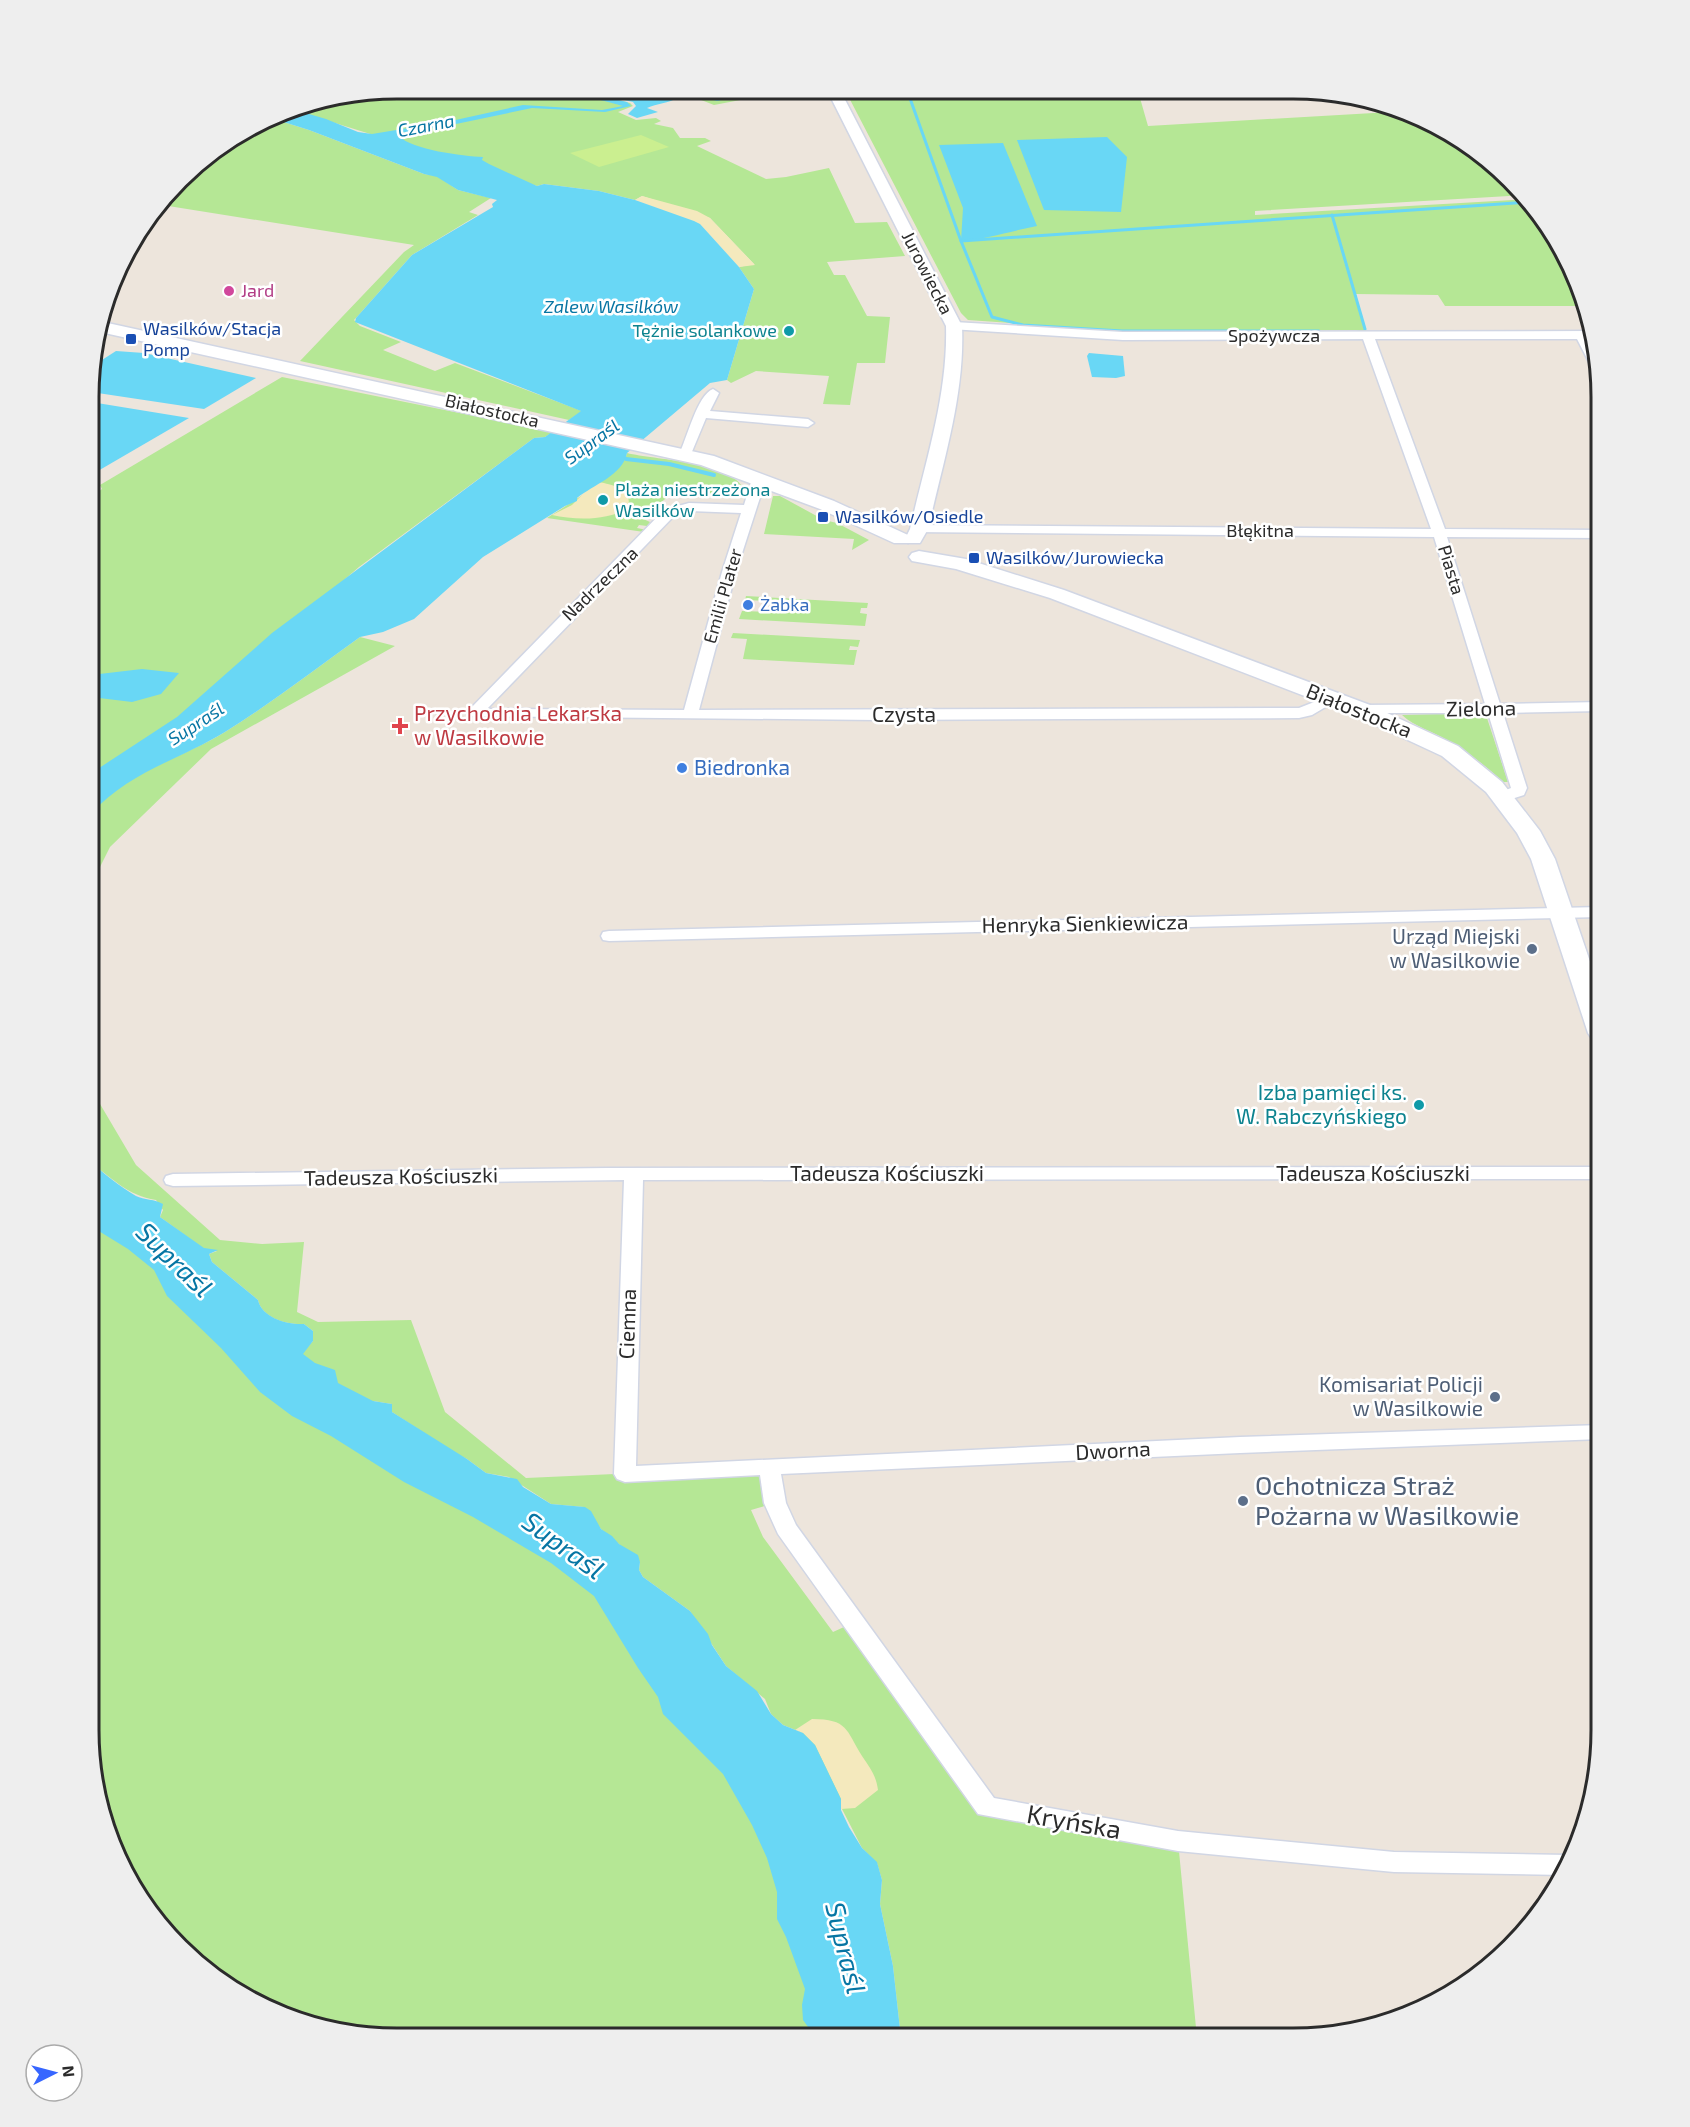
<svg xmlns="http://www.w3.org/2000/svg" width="1690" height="2127" font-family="'Exo 2',sans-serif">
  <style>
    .green { fill: #b5e795 }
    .sand { fill: #f4e9bd }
    .pitch { fill: #cbef90 }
    .water { fill: #69d7f5 }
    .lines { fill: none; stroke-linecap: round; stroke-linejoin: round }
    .stream-far1 { stroke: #69d7f5; stroke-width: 3 }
    .stream { stroke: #69d7f5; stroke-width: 4 }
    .minor-casing { stroke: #d1d6e4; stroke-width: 3 }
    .tertiary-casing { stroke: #d1d6e4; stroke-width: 3 }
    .secondary-casing { stroke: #d1d6e4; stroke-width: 3 }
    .minor { fill: #fff; fill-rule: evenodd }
    .tertiary { fill: #fff; fill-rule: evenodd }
    .secondary { fill: #fff; fill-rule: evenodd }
    .hotel-dot { fill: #d1479c; stroke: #fff; stroke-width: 2 }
    .culture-dot { fill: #0f9aa8; stroke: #fff; stroke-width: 2 }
    .transit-dot { fill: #1a4fb4; stroke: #fff; stroke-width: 2 }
    .shop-dot { fill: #3f7fe0; stroke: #fff; stroke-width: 2 }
    .health-dot { fill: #e0444e; stroke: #fff; stroke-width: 2 }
    .service-dot { fill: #5c6f8a; stroke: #fff; stroke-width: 2 }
    .labels { text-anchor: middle; stroke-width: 5; stroke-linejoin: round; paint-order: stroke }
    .far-water-label { font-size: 18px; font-style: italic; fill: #0675a3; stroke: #fff }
    .far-street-label { font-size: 18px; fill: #2b2b2b; stroke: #fff }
    .far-hotel-label { font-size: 18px; fill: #b23c85; stroke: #fff; text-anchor: start }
    .far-transit-label { font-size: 18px; fill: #164399; stroke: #fff; text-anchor: start }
    .far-culture-label { font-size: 18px; fill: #0d838f; stroke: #fff; text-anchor: end }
    .far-shop-label { font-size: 18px; fill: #366cbe; stroke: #fff; text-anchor: start }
    .street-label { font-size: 21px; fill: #2b2b2b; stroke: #fff }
    .health-label { font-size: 21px; fill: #be3a42; stroke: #fff; text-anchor: start }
    .shop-label { font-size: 21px; fill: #366cbe; stroke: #fff; text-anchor: start }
    .service-label { font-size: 21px; fill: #4e5e75; stroke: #fff; text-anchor: end }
    .culture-label { font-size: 21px; fill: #0d838f; stroke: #fff; text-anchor: end }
    .near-service-label { font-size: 26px; fill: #4e5e75; stroke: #fff; text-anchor: start }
    .near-street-label { font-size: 26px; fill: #2b2b2b; stroke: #fff }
    .near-water-label { font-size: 27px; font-style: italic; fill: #0675a3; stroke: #fff }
    .rim { fill: none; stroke: #2b2b2b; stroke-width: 3 }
  </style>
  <rect width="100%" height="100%" fill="#ede5dc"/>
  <g class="green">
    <path d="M397 89H577L630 103 633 106 618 112 636 120 656 118 661 121 654 124 673 128 680 138H705L711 141 697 146 766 179 786 177 829 168 855 223 887 222 905 256 827 262 834 275H845L867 316 890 317 885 363H857L850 405 823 404 829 376 756 371 731 383 727 380 754 289 739 267 754 264 710 218 642 196 635 200 599 191 544 184 537 186 290 109 298 105Z"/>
    <path d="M673 89 792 90 714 105Z"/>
    <path d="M845 90 1138 91 1148 126 1408 111 1464 141 1526 195 1255 211V215L1529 199 1560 243 1586 306H1445L1438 295 1355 294 1367 333 1356 330 1122 331 968 320 961 313Z"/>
    <path d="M274 119 309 130 424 174 437 176 458 190 491 198 469 212 478 215 412 255 356 318 354 320 360 326 401 342 383 350 435 371 455 363 582 411 569 420 300 361 404 252 414 245 162 205 194 165Z"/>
    <path d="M282 377 553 432 545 437 534 438 359 567 179 723 90 781 91 497 102 489 100 485Z"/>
    <path d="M627 453C655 460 725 461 742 486L740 497 711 493 709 495 668 489 674 492 641 518 650 522 647 526 639 525 637 528 647 530 644 532 547 518C564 507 624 471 627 453Z"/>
    <path d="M773 496H780L824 520 837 523 869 540 852 550 854 539 764 534Z"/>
    <path d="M746 596 868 603 867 608H861L860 613 867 614 865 626 739 619 742 611 768 612 771 601 745 600Z"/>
    <path d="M733 633 860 640 858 647 850 646 849 650H857L854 665 743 659 747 639 731 638Z"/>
    <path d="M360 637 395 646 211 749 110 847 90 887V815C123 772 181 759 225 732 272 703 315 669 360 637Z"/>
    <path d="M1471 713 1487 718 1508 782H1503C1486 766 1467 751 1447 740 1432 731 1415 727 1402 715Z"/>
    <path d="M90 1087 136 1165 220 1240 262 1244 304 1242 297 1312 318 1322 411 1320 445 1412 526 1478 769 1467 775 1503 751 1510 763 1537 833 1632 855 1622 987 1807 1178 1841 1197 2038H901L893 1966 880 1904 882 1880 877 1863 862 1848 803 1733 783 1725 771 1714 765 1699 726 1666 690 1611 643 1577 639 1570 640 1562 601 1529 584 1507 551 1504 509 1477 486 1473 467 1459 455 1453 392 1412V1404L373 1401 579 1555 771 1802 834 2038H377L298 2022 226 1987 165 1934 130 1884 99 1810 89 1730 90 1175 165 1248 305 1350 313 1341V1331L304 1324C287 1325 262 1318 258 1300L212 1262 209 1254 217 1251 204 1249 160 1217 163 1210 156 1200C127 1195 115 1180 92 1164L90 1160Z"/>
  </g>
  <g class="sand">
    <path d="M642 196 697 211 710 218 755 265 739 267 700 224 635 200Z"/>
    <path d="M599 482C614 485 635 490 627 509 605 521 575 520 552 515L572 505 588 489Z"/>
    <path d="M812 1719C848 1719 846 1730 862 1756 870 1768 876 1775 878 1790L855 1808 841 1809V1799L815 1745 803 1733 795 1730Z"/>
  </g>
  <path class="pitch" d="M641 135 669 147 599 167 570 153Z"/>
  <g class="water">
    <path d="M545 89 579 91 627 102 631 106 605 112 532 108 456 124 401 133 399 136C412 150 463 156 483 157L482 160 489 164 537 186 544 184 599 191 635 200 694 221 700 224 739 267 754 289 727 380 710 383 627 453C623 475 593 485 577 498V501L565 506 483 557 414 619 383 632 360 637C315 669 272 703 225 732 179 760 128 772 90 815V774L177 717 272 633 534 438 545 437 581 411 355 322 356 318 412 255 493 207 492 204 497 200 458 190 437 177 424 174 309 130 274 119 292 109 326 119 358 132 372 134 451 121 523 105 602 110 623 106 582 95Z"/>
    <path d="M667 89 679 97C668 104 657 103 647 108L658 112 637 118 628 114 636 106 633 102 583 90Z"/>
    <path d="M678 89H696L713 95 744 89 764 90 717 101Z"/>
    <path d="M1107 137 1127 157 1121 212 1044 210 1017 140Z"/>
    <path d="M1003 143 1037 226C1011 231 987 239 961 241L963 208 939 145Z"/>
    <path d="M116 351 144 353 256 378 204 409 91 392V367Z"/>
    <path d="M1089 353 1123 356 1125 376 1116 378 1092 377 1087 356Z"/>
    <path d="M91 402 189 418 91 475Z"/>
    <path d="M142 669 179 673 161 694 132 702 91 697V675Z"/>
    <path d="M90 1160C103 1174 120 1186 136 1196 144 1200 155 1199 163 1204L160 1217 204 1248 218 1250 209 1254 212 1262 258 1300C262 1318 288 1325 304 1324L313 1331V1341L303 1354 315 1363 335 1370 338 1383 373 1401 392 1404V1412L467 1459 486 1473 517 1479 523 1487 551 1504 585 1507 591 1511 601 1529 612 1536 619 1544 638 1555 640 1562 639 1570 643 1577 690 1611 708 1634 712 1645 726 1666 757 1691 771 1714 783 1725 803 1733 815 1745 841 1799V1810L849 1827 862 1848 877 1862 882 1880 880 1904 893 1966 901 2038H816L803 2020 802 2005 805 1989 786 1937 777 1919V1892L767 1858 752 1825 723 1774 663 1714 658 1697 638 1668 594 1596 551 1563 473 1517 404 1482 331 1436 292 1416 260 1392 221 1348 167 1296 154 1270 128 1249 89 1225Z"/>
  </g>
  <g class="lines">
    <g class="stream-far1">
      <path d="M907 90 961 241 992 317 1023 325 1122 331H1319"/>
      <path d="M1332 215 1365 329"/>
      <path d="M961 241 1531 202"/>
    </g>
    <path class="stream" d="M626 459 669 464 714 475"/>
    <defs>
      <g id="minor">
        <path d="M954 322 1123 332 1593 331 1594 338 1589 339 1595 351 1597 370 1591 366 1577 339H1375L1445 529 1601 530V538L1447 537 1500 704 1601 702V711L1503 713 1527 788 1524 795 1502 802 1494 797 1496 794 1511 788 1488 713H1357L1354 710 1362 705 1485 704 1434 537 914 532 912 529 919 525 1431 529 1363 339 1123 340 950 329 948 326Z"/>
        <path d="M713 389 719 393 710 411 808 419 814 423 808 427 706 418 691 454 690 457H680L679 454C687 439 697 395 713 389Z"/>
        <path d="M759 475 766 479 736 572 699 710 1299 708 1332 695 1339 699 1312 715 1299 718 877 720 469 716 466 713 469 710 664 510 689 503 744 505 752 479ZM690 511 741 513 722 572 684 710 487 709 674 516Z"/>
        <path d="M1601 907V917L609 941 603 940 601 936 603 932 609 931Z"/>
        <path d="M1601 1167V1179L643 1180 636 1466 1240 1437 1601 1425V1439L1240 1453 781 1474 786 1503 796 1525 994 1798 1178 1831 1394 1852 1568 1855 1572 1856 1564 1875 1394 1872 1178 1851 978 1814 778 1534 764 1503 760 1475 625 1482 617 1479 614 1474 624 1180 173 1186 166 1184 164 1180 166 1176 173 1174 607 1168Z"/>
      </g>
      <path id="tertiary" d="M827 90H840L962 326C965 394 943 462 928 529L920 543H908L905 539 910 529C925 463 948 395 946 326Z"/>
      <g id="secondary">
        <path d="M103 322 714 456 834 501 908 535 911 539 908 543H894L820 509 701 465 100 332Z"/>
        <path d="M919 551 966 559 1064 590 1370 705 1458 746 1502 782 1540 831 1555 859 1601 994V1041L1592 1039 1588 1033 1531 859 1517 833 1486 792 1442 756 1354 715 1050 598 956 569 912 561 909 557 912 553Z"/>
      </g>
    </defs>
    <use href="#minor" class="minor-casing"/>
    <use href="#tertiary" class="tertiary-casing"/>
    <use href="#secondary" class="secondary-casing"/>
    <use href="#minor" class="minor"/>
    <use href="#tertiary" class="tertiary"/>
    <use href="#secondary" class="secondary"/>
  </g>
  <circle class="hotel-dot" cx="229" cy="291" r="6"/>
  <g class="culture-dot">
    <circle cx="789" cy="331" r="6"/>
    <circle cx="603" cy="500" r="6"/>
    <circle cx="1419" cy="1105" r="6"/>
  </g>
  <g class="transit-dot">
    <rect x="125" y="333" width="12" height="12" rx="3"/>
    <rect x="817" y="511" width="12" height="12" rx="3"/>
    <rect x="968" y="552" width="12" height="12" rx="3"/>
  </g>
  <g class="shop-dot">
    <circle cx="748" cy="605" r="6"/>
    <circle cx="682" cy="768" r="6"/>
  </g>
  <path class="health-dot" d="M397 717h6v6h6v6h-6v6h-6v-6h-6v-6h6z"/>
  <g class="service-dot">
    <circle cx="1532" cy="949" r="6"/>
    <circle cx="1495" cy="1397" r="6"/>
    <circle cx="1243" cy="1501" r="6"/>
  </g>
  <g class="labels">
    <g class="far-water-label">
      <text transform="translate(426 126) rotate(-11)" y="6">Czarna</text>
      <text x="611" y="313">Zalew Wasilków</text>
      <text transform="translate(592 442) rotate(-36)" y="6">Supraśl</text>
      <text transform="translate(196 724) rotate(-33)" y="6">Supraśl</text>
    </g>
    <g class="far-street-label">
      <text transform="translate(927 273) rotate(63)" y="6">Jurowiecka</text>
      <text x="1274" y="342">Spożywcza</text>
      <text transform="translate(492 411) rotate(13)" y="6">Białostocka</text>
      <text x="1260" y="537">Błękitna</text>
      <text transform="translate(1451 570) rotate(73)" y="6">Piasta</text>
      <text transform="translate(600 584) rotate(-44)" y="6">Nadrzeczna</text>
      <text transform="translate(723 596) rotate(-74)" y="6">Emilii Plater</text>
    </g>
    <g class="far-hotel-label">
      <text x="241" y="297">Jard</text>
    </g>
    <g class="far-transit-label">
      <text x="143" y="335">Wasilków/Stacja<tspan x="143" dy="21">Pomp</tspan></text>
      <text x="835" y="523">Wasilków/Osiedle</text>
      <text x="986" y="564">Wasilków/Jurowiecka</text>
    </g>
    <g class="far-culture-label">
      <text x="777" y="337">Tężnie solankowe</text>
      <text x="615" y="496" text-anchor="start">Plaża niestrzeżona<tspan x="615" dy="21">Wasilków</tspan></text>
    </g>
    <g class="far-shop-label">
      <text x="760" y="611">Żabka</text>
    </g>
    <g class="street-label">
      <text transform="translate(1481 709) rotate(-1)" y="7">Zielona</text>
      <text transform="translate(1359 711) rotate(22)" y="7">Białostocka</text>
      <text x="904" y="722">Czysta</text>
      <text transform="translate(1085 924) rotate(-1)" y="7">Henryka Sienkiewicza</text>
      <text x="887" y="1181">Tadeusza Kościuszki</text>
      <text x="1373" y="1181">Tadeusza Kościuszki</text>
      <text transform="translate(401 1177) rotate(-1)" y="7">Tadeusza Kościuszki</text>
      <text transform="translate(628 1324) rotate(-88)" y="7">Ciemna</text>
      <text transform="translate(1113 1451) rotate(-3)" y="7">Dworna</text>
    </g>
    <g class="health-label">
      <text x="414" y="721">Przychodnia Lekarska<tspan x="414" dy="24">w Wasilkowie</tspan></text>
    </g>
    <g class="shop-label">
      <text x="694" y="775">Biedronka</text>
    </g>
    <g class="service-label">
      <text x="1520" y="944">Urząd Miejski<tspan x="1520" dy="24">w Wasilkowie</tspan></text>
      <text x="1483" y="1392">Komisariat Policji<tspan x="1483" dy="24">w Wasilkowie</tspan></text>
    </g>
    <g class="culture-label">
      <text x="1407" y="1100">Izba pamięci ks.<tspan x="1407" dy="24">W. Rabczyńskiego</tspan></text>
    </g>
    <g class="near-service-label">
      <text x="1255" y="1495">Ochotnicza Straż<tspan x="1255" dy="30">Pożarna w Wasilkowie</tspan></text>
    </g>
    <g class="near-street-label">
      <text transform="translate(1074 1822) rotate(10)" y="9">Kryńska</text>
    </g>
    <g class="near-water-label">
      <text transform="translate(174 1260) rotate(44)" y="9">Supraśl</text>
      <text transform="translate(563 1546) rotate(36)" y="9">Supraśl</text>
      <text transform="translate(845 1948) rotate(76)" y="9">Supraśl</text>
    </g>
  </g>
  <path d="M0 0H1690V2127H0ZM397 99H1293A298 298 0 0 1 1591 397V1730A298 298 0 0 1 1293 2028H397A298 298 0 0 1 99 1730V397A298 298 0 0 1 397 99Z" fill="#eee" fill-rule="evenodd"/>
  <path class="rim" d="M397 99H1293A298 298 0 0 1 1591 397V1730A298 298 0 0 1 1293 2028H397A298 298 0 0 1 99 1730V397A298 298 0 0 1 397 99Z"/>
  <g transform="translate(54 2073) rotate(84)"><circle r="28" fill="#ffffff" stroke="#aaaaaa" stroke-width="1.5"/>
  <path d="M0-4.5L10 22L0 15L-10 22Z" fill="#3766ff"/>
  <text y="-9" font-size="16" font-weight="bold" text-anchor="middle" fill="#2b2b2b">N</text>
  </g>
</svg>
